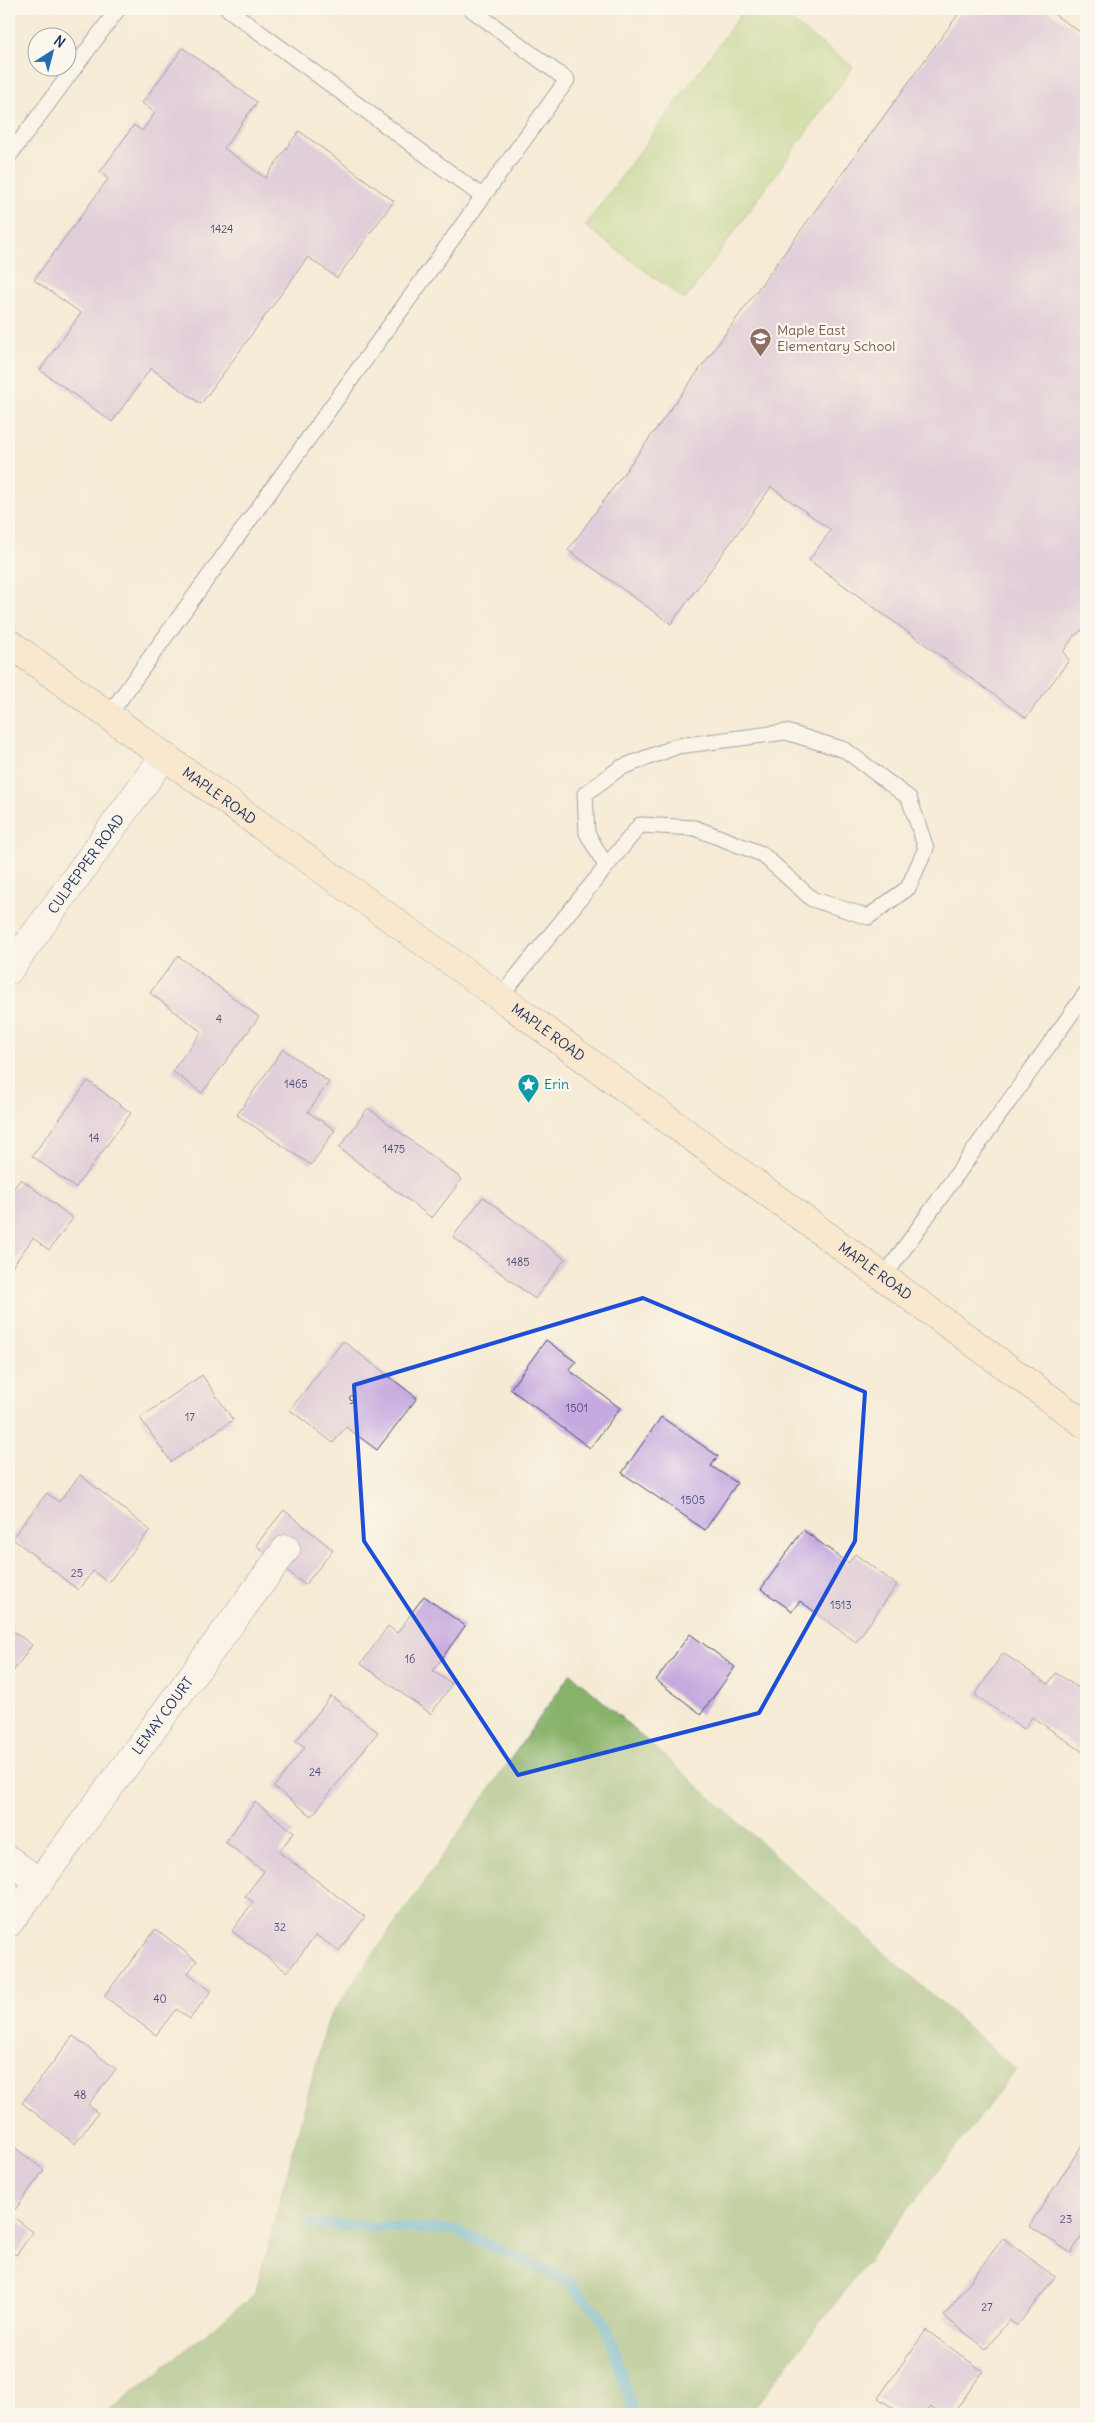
<svg xmlns="http://www.w3.org/2000/svg" width="1095" height="2423" font-family="Delius,sans-serif">
  <style>
    .green { fill: #abd07a; stroke: #63806c }
    .forest { fill: #88b26a; stroke: #527064 }
    .lines { fill: none; stroke-linecap: round; stroke-linejoin: round }
    .stream { stroke: #4caacb; stroke-width: 11 }
    .building { fill: #c6aadf }
    .lane-casing { stroke: #3c4b70; stroke-width: 17 }
    .street-casing { stroke: #3c4b70; stroke-width: 29 }
    .secondary-casing { stroke: #3c4b70; stroke-width: 29 }
    .lane { stroke: #fff; stroke-width: 15 }
    .street { stroke: #fff; stroke-width: 28 }
    .secondary { stroke: #fce5c4; stroke-width: 28 }
    .marked { fill: none; stroke: #1d4ed8; stroke-width: 4; stroke-linejoin: round }
    .labels { text-anchor: middle; stroke-width: 4.5; stroke-linejoin: round; paint-order: stroke }
    .number-label { font-size: 11px; fill: #464e7e }
    .education-label { font-size: 14px; fill: #785e54; stroke: #fbf7ec; text-anchor: start }
    .street-label { font-size: 14px; fill: #1b2f5e; stroke: #fbf7ec }
    .culture-label { font-size: 14px; fill: #0d838f; stroke: #fbf7ec; text-anchor: start }
  </style>
  <rect width="100%" height="100%" fill="#fbf7ec"/>
  <filter id="ink" filterUnits="userSpaceOnUse"><feTurbulence type="fractalNoise" baseFrequency=".02" numOctaves="2"/><feDisplacementMap in="SourceGraphic" scale="10" xChannelSelector="R" yChannelSelector="G"/><feConvolveMatrix kernelMatrix="1 2 1 2 8 2 1 2 1" color-interpolation-filters="sRGB"/></filter>
  <filter id="wash" filterUnits="userSpaceOnUse"><feTurbulence type="fractalNoise" baseFrequency=".0096" numOctaves="4" result="noise"/><feDisplacementMap in="SourceGraphic" scale="20" xChannelSelector="R" yChannelSelector="G"/><feGaussianBlur stdDeviation="1.12" result="paint"/><feColorMatrix in="noise" values="0 0 0 0 0 0 0 0 0 0 0 0 0 0 0 0 0 1.4 0 .05"/><feComposite in="paint" operator="in"/></filter>
  <g filter="url(#wash)">
    <rect width="100%" height="100%" fill="#f5ebd5"/>
    <path class="green" d="M745 9H775L853 67 685 300 585 226Z"/>
    <path class="forest" d="M571 1673 1016 2070 749 2414H106L255 2294 328 2019Z"/>
    <g class="lines">
      <path class="stream" d="M312 2224 455 2230 567 2280 605 2322 634 2414"/>
    </g>
    <g id="blocks">
      <g class="building">
        <path d="M962 9H1046L1086 36V627L1074 636 1063 652 1069 660 1026 718 809 560 831 530 771 487 671 624 568 550Z"/>
        <path d="M183 48 257 102 224 148 265 178 299 131 394 201 337 278 308 257 201 404 151 368 112 422 40 370 81 313 34 280 108 179 100 172 134 125 142 131 155 113 142 103Z"/>
        <path d="M178 956 259 1017 202 1093 172 1071 202 1032 150 993Z"/>
        <path d="M283 1049 329 1082 308 1112 335 1130 311 1165 237 1115Z"/>
        <path d="M88 1081 131 1113 75 1188 32 1156Z"/>
        <path d="M368 1108 462 1179 432 1218 339 1148Z"/>
        <path d="M21 1179 73 1218 49 1250 33 1238 9 1271V1194Z"/>
        <path d="M483 1197 565 1259 535 1299 453 1237Z"/>
        <path d="M546 1340 576 1362 569 1370 620 1408 590 1448 510 1389Z"/>
        <path d="M343 1341 417 1398 377 1450 346 1427 333 1443 290 1410Z"/>
        <path d="M202 1375 233 1420 171 1462 140 1418Z"/>
        <path d="M661 1417 718 1456 711 1466 737 1483 705 1530 622 1473Z"/>
        <path d="M80 1475 150 1530 108 1583 93 1571 78 1590 12 1538 47 1493 59 1502Z"/>
        <path d="M284 1510 333 1550 305 1585 256 1545Z"/>
        <path d="M803 1530 848 1563 855 1554 897 1585 856 1642 800 1601 792 1611 761 1589Z"/>
        <path d="M424 1596 465 1626 433 1671 452 1684 431 1714 361 1664 388 1626 397 1633Z"/>
        <path d="M9 1628 32 1645 9 1677Z"/>
        <path d="M690 1634 735 1667 701 1714 656 1680Z"/>
        <path d="M1003 1653 1048 1684 1056 1673 1086 1693V1754L1032 1717 1024 1729 975 1695Z"/>
        <path d="M331 1696 378 1732 312 1816 274 1787 305 1747 296 1741Z"/>
        <path d="M255 1802 294 1832 279 1852 365 1917 339 1951 316 1935 287 1972 232 1931 253 1902 245 1896 264 1871 225 1842Z"/>
        <path d="M156 1929 197 1961 188 1973 211 1991 190 2019 176 2009 156 2035 104 1996Z"/>
        <path d="M73 2036 116 2069 88 2105 98 2113 75 2144 22 2103Z"/>
        <path d="M1086 2139V2230L1071 2253 1029 2226Z"/>
        <path d="M9 2143 44 2170 11 2215 33 2232 16 2255 9 2250Z"/>
        <path d="M1003 2238 1055 2277 1017 2326 1009 2320 986 2349 944 2316Z"/>
        <path d="M926 2330 983 2371 953 2414H941L930 2407 925 2414H902L878 2398Z"/>
      </g>
    </g>
  </g>
  <g filter="url(#ink)">
    <use href="#blocks" fill-opacity="0" stroke="#3c4b70" stroke-width="1"/>
    <g class="lines">
      <defs>
        <g id="lane">
          <path d="M228 9 483 197"/>
          <path d="M9 156 118 9"/>
          <path d="M108 716 567 80 471 9"/>
          <path d="M500 997 640 825 695 828 762 854 812 899 868 917 908 888 926 848 909 798 845 750 786 732 678 746 620 768 585 794 587 833 606 866"/>
          <path d="M883 1278 1086 993"/>
        </g>
        <g id="street">
          <path id="s1" d="M9 970 164 756"/>
          <path d="M9 1860 39 1882"/>
          <path id="s2" d="M9 1923 286 1549"/>
        </g>
        <g id="secondary">
          <path id="s3" d="M9 643 164 756 500 997 1086 1425"/>
        </g>
      </defs>
      <use href="#lane" class="lane-casing"/>
      <use href="#street" class="street-casing"/>
      <use href="#secondary" class="secondary-casing"/>
      <use href="#lane" class="lane"/>
      <use href="#street" class="street"/>
      <use href="#secondary" class="secondary"/>
    </g>
  </g>
  <path d="M0 0H1095V2423H0ZM643 1298 865 1392 855 1541 759 1713 518 1775 364 1541 354 1385Z" fill="#f5ebd5" fill-opacity=".55" fill-rule="evenodd"/>
  <path class="marked" d="M643 1298 865 1392 855 1541 759 1713 518 1775 364 1541 354 1385Z"/>
  <defs>
    <symbol id="school-pin" viewBox="-11 -11 22 30"><path d="M0 17L-7.5 6A9.5 9.5 0 1 1 7.5 6Z" fill="#8d6e63" stroke="#fbf7ec"/><path d="M0-5L7-2L0 1L-7-2ZM-4 1L0 2.5L4 1V4Q0 6-4 4Z" fill="#fff"/></symbol>
    <symbol id="sight-pin" viewBox="-11 -11 22 30"><path d="M0 17L-7.5 6A9.5 9.5 0 1 1 7.5 6Z" fill="#0f9aa8" stroke="#fbf7ec"/><path d="M0-6L1.8-2.2L6-1.7L2.9 1.2L3.7 5.4L0 3.3L-3.7 5.4L-2.9 1.2L-6-1.7L-1.8-2.2Z" fill="#fff"/></symbol>
  </defs>
  <g fill-rule="evenodd">
    <use href="#school-pin" x="748" y="326" width="25" height="34"/>
    <use href="#sight-pin" x="516" y="1072" width="25" height="34"/>
  </g>
  <g class="labels">
    <g class="number-label">
      <text x="222" y="233">1424</text>
      <text x="219" y="1023">4</text>
      <text x="296" y="1088">1465</text>
      <text x="94" y="1142">14</text>
      <text x="394" y="1153">1475</text>
      <text x="518" y="1266">1485</text>
      <text x="352" y="1404">9</text>
      <text x="577" y="1412">1501</text>
      <text x="190" y="1421">17</text>
      <text x="693" y="1504">1505</text>
      <text x="77" y="1577">25</text>
      <text x="841" y="1609">1513</text>
      <text x="410" y="1663">16</text>
      <text x="315" y="1776">24</text>
      <text x="280" y="1931">32</text>
      <text x="160" y="2003">40</text>
      <text x="80" y="2099">48</text>
      <text x="1066" y="2223">23</text>
      <text x="987" y="2311">27</text>
    </g>
    <g class="education-label">
      <text x="777" y="335">Maple East<tspan x="777" dy="16">Elementary School</tspan></text>
    </g>
    <g class="street-label">
      <text dy="5" stroke="none"><textPath href="#s3" startOffset="260">MAPLE ROAD</textPath></text>
      <text dy="5" stroke="none"><textPath href="#s1" startOffset="131">CULPEPPER ROAD</textPath></text>
      <text dy="5" stroke="none"><textPath href="#s3" startOffset="665">MAPLE ROAD</textPath></text>
      <text dy="5" stroke="none"><textPath href="#s3" startOffset="1070">MAPLE ROAD</textPath></text>
      <text dy="5" stroke="none"><textPath href="#s2" startOffset="258">LEMAY COURT</textPath></text>
    </g>
    <g class="culture-label">
      <text x="544" y="1089">Erin</text>
    </g>
  </g>
  <rect width="1095" height="2423" fill="none" stroke="#fbf7ec" stroke-width="30"/>
  <g transform="translate(52 52) rotate(36)"><circle r="24" fill="#fbf7ec" stroke="#a1a7b3"/>
  <path d="M0-4L9 19L0 12L-9 19Z" fill="#1f6fb2"/>
  <text y="-8" font-size="14" font-weight="bold" text-anchor="middle" fill="#1b2f5e">N</text>
  </g>
</svg>
